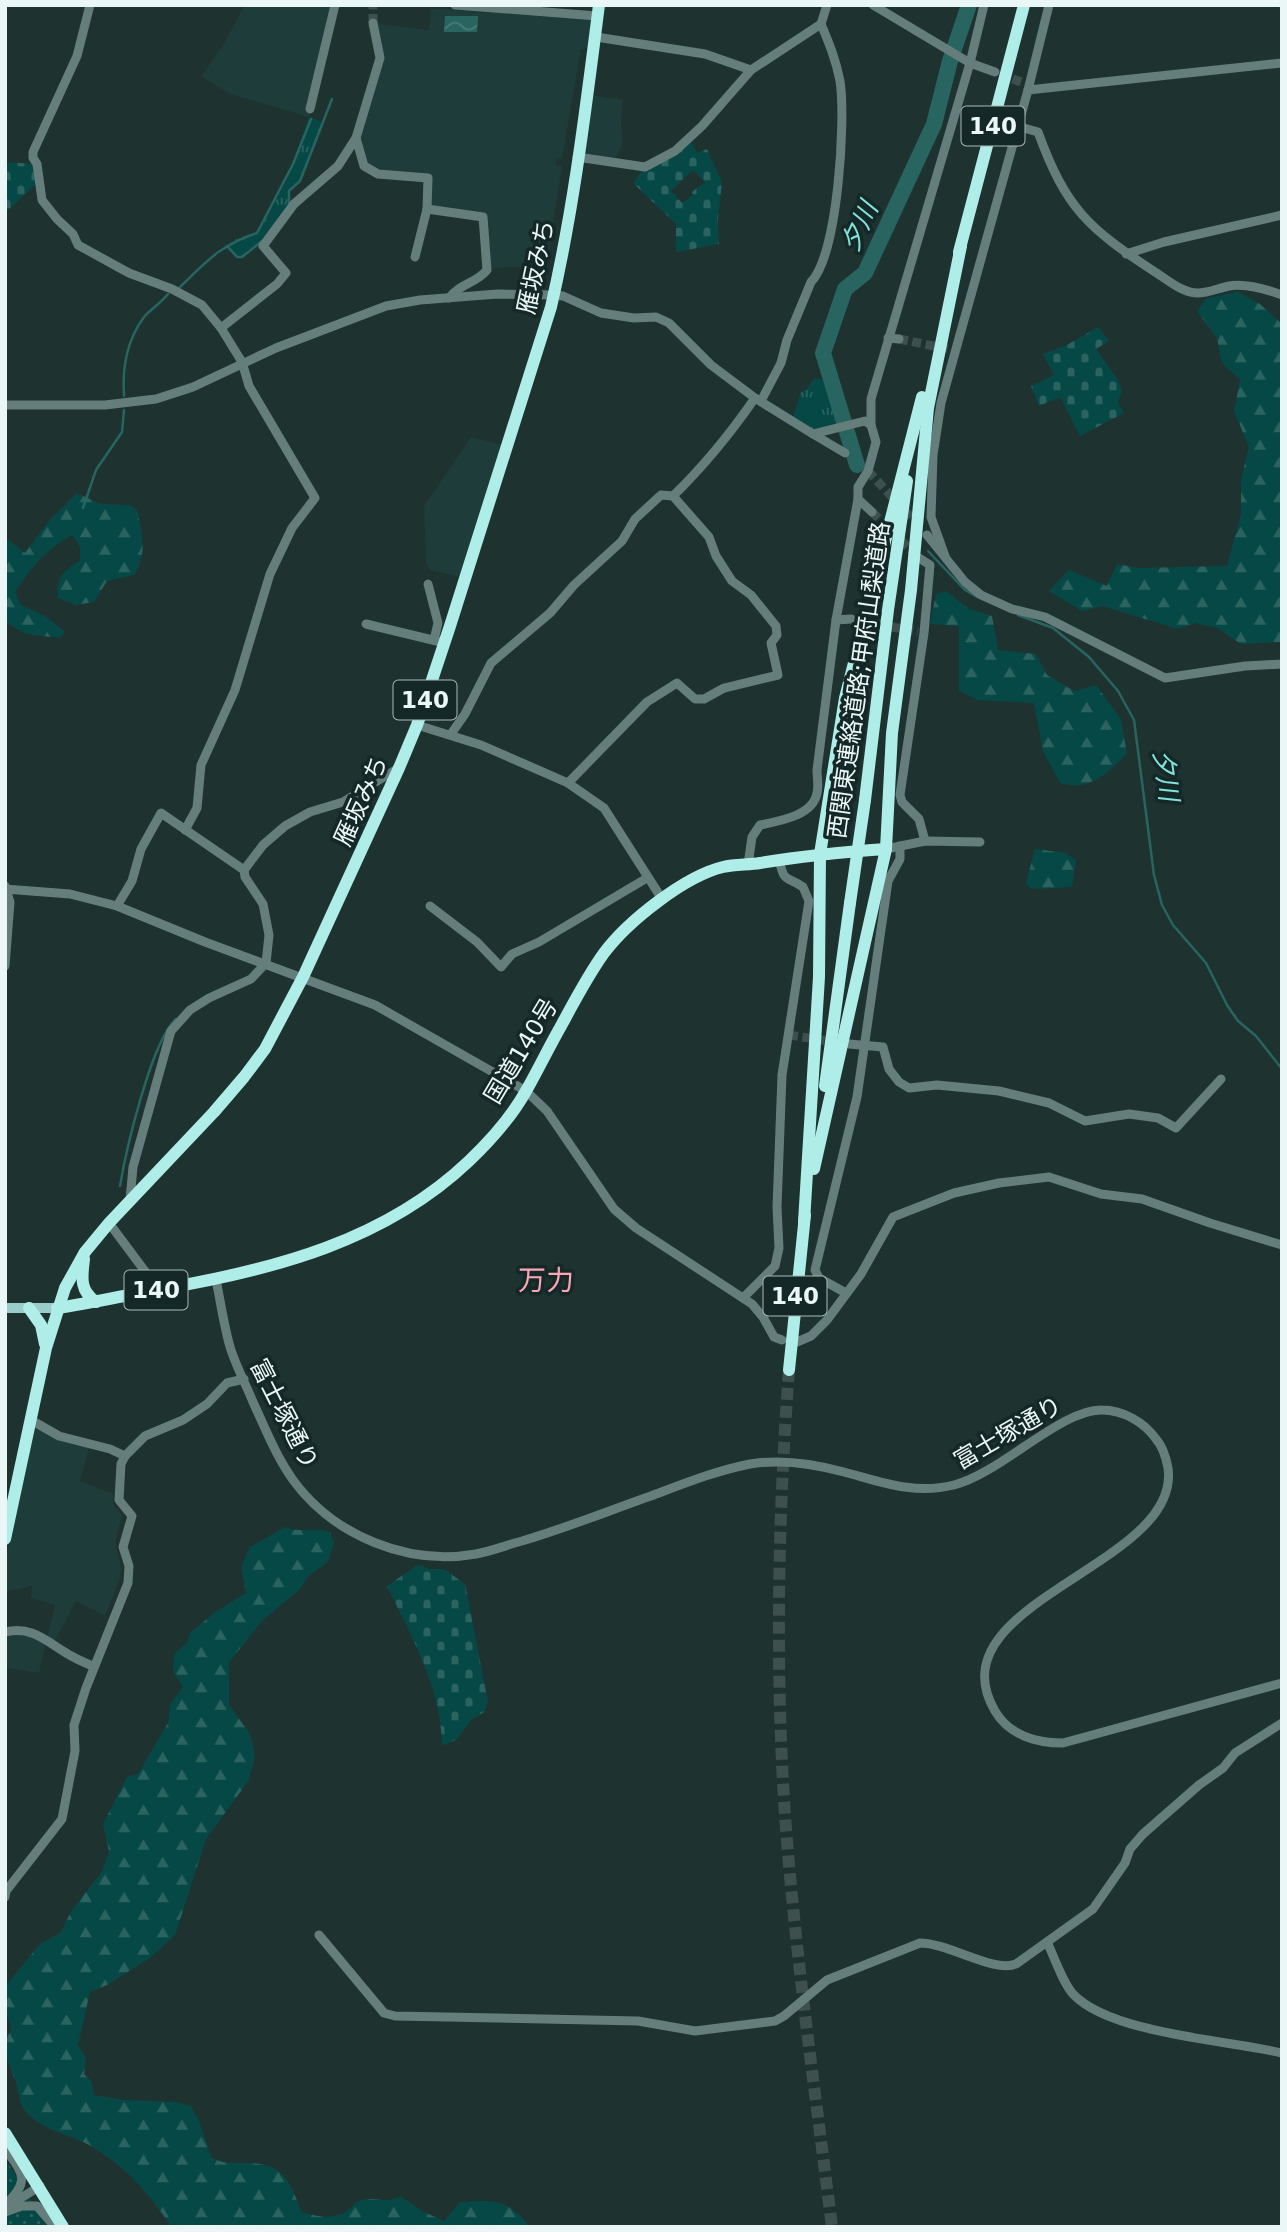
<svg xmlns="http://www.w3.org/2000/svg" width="1287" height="2232" font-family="'DejaVu Sans','Noto Sans JP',sans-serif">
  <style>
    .built { fill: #1e3c3a }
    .grass { fill: url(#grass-tufts) }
    .forest { fill: url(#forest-firs) }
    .cemetery { fill: url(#cemetery-stones); fill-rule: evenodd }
    .park { fill: url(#park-dots) }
    .water { fill: url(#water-waves) }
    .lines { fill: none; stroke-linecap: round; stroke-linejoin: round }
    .stream { stroke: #286561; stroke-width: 2.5 }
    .river { stroke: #286561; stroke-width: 16 }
    .minor-tunnel { stroke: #3d504e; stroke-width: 9; stroke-dasharray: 9 4.5; stroke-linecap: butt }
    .highway-tunnel { stroke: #3d504e; stroke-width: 12; stroke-dasharray: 12 6; stroke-linecap: butt }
    .minor { stroke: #657d7b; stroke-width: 9 }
    .major { stroke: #9acdc9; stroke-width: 10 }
    .highway { stroke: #afede8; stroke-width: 12 }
    .highway-bridge { stroke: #afede8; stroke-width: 12 }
    .labels { text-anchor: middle; stroke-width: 7; stroke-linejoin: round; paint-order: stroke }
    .shield { fill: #142827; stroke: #aab9b8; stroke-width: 2 }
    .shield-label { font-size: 23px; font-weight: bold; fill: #ebf7f6 }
    .street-label { font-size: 24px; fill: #ebf7f6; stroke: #142827 }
    .water-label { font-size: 26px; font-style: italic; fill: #82e3dc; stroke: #142827 }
    .quarter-label { font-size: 28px; fill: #faa6b3; stroke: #142827 }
  </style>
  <defs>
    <pattern id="grass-tufts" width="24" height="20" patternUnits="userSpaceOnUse" patternTransform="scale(1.75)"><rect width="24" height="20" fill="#064845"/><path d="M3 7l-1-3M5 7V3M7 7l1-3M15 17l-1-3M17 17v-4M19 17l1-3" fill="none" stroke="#2a6360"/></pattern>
    <pattern id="forest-firs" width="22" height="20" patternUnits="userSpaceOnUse" patternTransform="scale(1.75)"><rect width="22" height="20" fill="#064845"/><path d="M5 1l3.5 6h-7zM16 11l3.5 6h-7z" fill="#2a6360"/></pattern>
    <pattern id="cemetery-stones" width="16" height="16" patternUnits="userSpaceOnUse" patternTransform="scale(1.75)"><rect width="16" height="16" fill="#064845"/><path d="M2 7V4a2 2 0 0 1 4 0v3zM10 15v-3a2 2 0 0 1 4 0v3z" fill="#2a6360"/></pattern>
    <pattern id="park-dots" width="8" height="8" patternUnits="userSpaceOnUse" patternTransform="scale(1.75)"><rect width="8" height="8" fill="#064845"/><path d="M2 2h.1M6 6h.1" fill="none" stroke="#2a6360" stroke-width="1.8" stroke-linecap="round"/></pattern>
    <pattern id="water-waves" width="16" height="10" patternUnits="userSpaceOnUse" patternTransform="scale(1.75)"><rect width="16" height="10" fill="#286561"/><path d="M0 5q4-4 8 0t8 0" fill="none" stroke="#477c78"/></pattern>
  </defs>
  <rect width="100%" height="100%" fill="#1e3230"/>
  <g class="built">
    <path d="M245 5H335L309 117 230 94 201 76 223 45Z"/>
    <path d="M492 7 597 16 594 45 581 50 562 158H557L556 165 562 166 549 250 536 267 488 268 487 217 427 209 428 178 378 174 364 166 356 138 380 58 373 23 429 30 431 8 491 13Z"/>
    <path d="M586 94 623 100 621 121 623 143 615 160 577 157Z"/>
    <path d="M471 437 508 446 465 578 430 570 426 565 424 506Z"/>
    <path d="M35 1424 90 1444 80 1481 113 1494V1503L122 1515 115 1543 121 1565 120 1578 105 1616 76 1601 55 1641 47 1637 55 1605 31 1598 32 1586 5 1592V1563Z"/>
    <path d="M15 1632 46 1640 39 1673 5 1668V1634Z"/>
  </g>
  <g class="grass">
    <path d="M309 117 323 122 300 181 289 191C289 195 290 199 289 203 285 217 252 254 237 257L227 246 234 240 257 233 293 164Z"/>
    <path d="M814 378 825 380 837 427 813 434 792 421 801 392 807 389Z"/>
  </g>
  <g class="forest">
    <path d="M1238 292 1260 304 1282 324V642L1241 644 1217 628 1195 623 1178 629 1102 606 1082 611 1049 591 1069 570 1107 586 1117 564 1138 568 1227 566 1241 514V479L1249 447 1234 411 1240 380 1222 363 1217 338 1197 311 1207 298Z"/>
    <path d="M77 493 101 504 130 505 137 510C142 535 148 553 134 575L107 581 94 602 76 605 58 598C55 578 64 570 80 561V547L72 535C47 549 30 568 15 592L21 605 45 616 65 632 59 638 26 634 5 622V537L25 553 50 520Z"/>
    <path d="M946 591 969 609 992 616 998 650 1036 654 1047 675 1074 691 1096 685 1121 719 1127 754C1107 773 1090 792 1060 783L1043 751 1034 703 977 700 959 691V626L930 624 936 594Z"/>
    <path d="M1035 849 1066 853 1076 860 1072 887 1031 889 1026 883Z"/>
    <path d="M285 1527C303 1534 311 1526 330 1532L334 1543 328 1562 308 1576 300 1589 262 1621 229 1662V1705L250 1734 255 1756 249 1780 206 1839 175 1935 150 1958 107 1985 90 1992 78 2045 86 2058 84 2074 91 2081 94 2095 124 2100 176 2102 191 2106 199 2121 211 2157C222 2164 230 2163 243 2163 282 2162 289 2178 301 2211 315 2217 336 2221 349 2209 355 2204 358 2200 368 2199 383 2198 385 2204 400 2196L424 2212 444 2221 460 2202C496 2200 506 2198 530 2227H171C151 2194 121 2162 87 2144 66 2133 43 2131 25 2111 19 2104 19 2089 15 2080 8 2061 0 2049 11 2030L5 2004 7 1984 40 1944 60 1933 72 1910 101 1873 109 1852 103 1824 127 1777 138 1774 168 1723 170 1704 183 1687 173 1672 174 1654 187 1643 190 1633 214 1613 246 1593 241 1567 250 1547Z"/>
  </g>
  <g class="cemetery">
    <path d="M689 138 697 153 707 149 722 182 718 220 719 244 676 252V224L633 183 645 167ZM693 170 705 182 692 192 693 195 682 203 671 191Z"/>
    <path d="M5 162 34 164 35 185 5 213Z"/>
    <path d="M1098 327 1109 341 1096 349 1118 380 1122 390 1118 402 1124 413 1080 436 1060 397 1039 406 1031 386 1054 375 1043 354 1067 345Z"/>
    <path d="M421 1565 428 1569H444L465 1584 488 1702 484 1712 471 1720 457 1739 445 1745 442 1744C441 1687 411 1636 387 1586L416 1566Z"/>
  </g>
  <path class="park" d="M5 2158 47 2227H5Z"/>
  <path class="water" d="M445 16H478L477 32H444Z"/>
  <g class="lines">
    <g class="stream">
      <path d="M1279 5 1282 8"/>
      <path d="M289 204V191L300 181 332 99"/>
      <path d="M227 246 237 257H242L262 241"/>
      <path d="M179 288C206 262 220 245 257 233L293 164 311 119"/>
      <path d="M124 396C122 368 127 340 144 317 150 310 161 303 168 294"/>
      <path d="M83 508 96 470 122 432 124 410"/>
      <path d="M928 551 965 590 977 597"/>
      <path d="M1018 615 1053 628 1089 657 1118 691 1134 720 1154 875 1162 905 1173 925 1206 963 1227 1005 1238 1021 1256 1036 1282 1069"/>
      <path d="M120 1186C126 1150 151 1042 176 1019"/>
    </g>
    <path class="river" d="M857 465 823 353 845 289 865 273 934 124 950 61 969 5"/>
    <g class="minor-tunnel">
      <path d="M373 23V5"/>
      <path d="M1000 74 1021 82"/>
      <path d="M899 339 949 349"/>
      <path d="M868 471 919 526"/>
      <path d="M872 512 916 555"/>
      <path d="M851 619 918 632"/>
      <path d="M789 1035 835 1042"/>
    </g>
    <path class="highway-tunnel" d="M789 1370C778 1518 775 1667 785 1815 795 1953 815 2090 832 2227"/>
    <g class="minor">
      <path d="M90 5 77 56 33 152V158L37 164 42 200 57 219 73 234 78 245 129 273 172 289 202 305 221 328 242 362 249 386 315 498 292 528 270 574 235 690 201 765 197 808 185 830"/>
      <path d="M455 5 597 16"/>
      <path d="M873 5 970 63 995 72"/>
      <path d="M596 37 705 54 751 70"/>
      <path d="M1028 90 1282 63"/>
      <path d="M310 109 335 5"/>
      <path d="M1017 126 1038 132C1066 209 1088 228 1155 272 1168 280 1182 293 1198 293 1208 293 1219 288 1229 286 1246 283 1266 289 1282 295"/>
      <path d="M356 138 380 58 373 23"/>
      <path d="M577 157 645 167 675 151 702 126 751 70 821 24"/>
      <path d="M427 209 483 217 487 270C477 283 459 284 449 298"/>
      <path d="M1126 254 1164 242 1282 215"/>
      <path d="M221 328 277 284 286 273 263 246 294 204 338 166 356 138 364 166 378 174 428 178 427 209 415 257"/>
      <path d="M888 338 899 339"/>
      <path d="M761 401 781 363 787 340 811 282C838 255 846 119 840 81 836 60 829 43 821 24L827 5"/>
      <path d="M5 405H105L156 399 193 387 276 348 386 306 420 300 498 294 554 295 563 296 601 313 634 318 656 317 669 323 711 365 755 398 813 434 865 421 871 425"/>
      <path d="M813 434 845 453"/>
      <path d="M858 499 872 512"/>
      <path d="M927 535 965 582 981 595 1012 609 1045 617 1165 678 1245 666 1282 664"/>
      <path d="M945 556 931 517 933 455 941 403 1028 90 1049 5"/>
      <path d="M919 558 930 565 924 633 900 795 902 802 919 819 925 841"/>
      <path d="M428 584 438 623 434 640"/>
      <path d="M836 620 851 619"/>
      <path d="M366 624 445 643"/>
      <path d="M417 725 481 745 568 783 604 808 662 899"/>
      <path d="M451 734 465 714 491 663 550 613 574 585 622 541 635 519 661 495 673 496C704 466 730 434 755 398"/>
      <path d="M568 783 647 702 677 683 695 699H704L724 688 778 675 771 643 777 635 776 626 751 595 732 581 716 556 709 537 673 496"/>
      <path d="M886 849 925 841 980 842"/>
      <path d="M748 865 752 837 760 825C779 821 813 816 817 793 819 786 817 778 817 770L836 620 858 499V487L868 471 876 442 871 425V399L970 63 984 5"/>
      <path d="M244 870 263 845 285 826 310 812 343 802 397 769"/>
      <path d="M5 886 10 902 5 966"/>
      <path d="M5 889 70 894 117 906 205 942 375 1005 526 1091 547 1111 614 1209 636 1228 752 1304 763 1317 774 1337 782 1340"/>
      <path d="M117 906 132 881 141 849 161 813 244 870 245 877 263 904 269 935 266 963 251 979 209 998 190 1010 171 1031 133 1167 130 1200"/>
      <path d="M430 906 477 942 501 967 512 954 539 942 647 878"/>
      <path d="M849 1044 883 1047 889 1069 899 1082 909 1088 937 1085 999 1091 1049 1103 1085 1121 1129 1114 1158 1118 1176 1128 1221 1079"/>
      <path d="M109 1223 159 1290"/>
      <path d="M216 1280C221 1303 224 1328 231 1350 237 1368 246 1385 253 1402 265 1428 276 1456 293 1480 334 1536 408 1566 476 1554 492 1551 507 1545 522 1541 566 1528 608 1511 651 1496 683 1484 715 1471 750 1464 780 1459 815 1464 844 1472 882 1482 914 1495 954 1485 1001 1473 1061 1409 1102 1410 1123 1410 1144 1422 1156 1439 1163 1447 1166 1457 1168 1468 1182 1566 931 1602 995 1711 1009 1735 1036 1743 1063 1743L1282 1683"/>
      <path d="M846 1293 819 1278 815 1270 857 1097 888 881 900 859V846"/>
      <path d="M743 1298 775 1266 779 1248 777 1207 782 1075 809 901 803 887C785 875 785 884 779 860"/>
      <path d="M797 1342 811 1336 827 1320 861 1274 893 1217 954 1193 999 1183 1049 1177 1101 1194 1142 1199 1210 1223 1282 1245"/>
      <path d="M31 1420 59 1436 110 1449 125 1456"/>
      <path d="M5 1632C30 1626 44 1639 63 1651 73 1658 84 1662 94 1667"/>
      <path d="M5 1897 6 1891 62 1819 75 1751 74 1725 86 1688 128 1583 129 1566 123 1547 132 1516 119 1500 121 1464 125 1456 145 1436 183 1420 207 1404 227 1383 244 1379"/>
      <path d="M319 1935 384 2013 395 2016 638 2021 695 2031 775 2021 784 2016 827 1980 920 1943C949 1943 993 1973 1016 1964L1093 1909 1125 1863 1130 1849 1143 1834 1199 1785 1223 1768 1235 1753 1282 1723"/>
      <path d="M1047 1942C1054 1956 1063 1984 1074 1995 1112 2034 1228 2040 1282 2053"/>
      <path d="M5 2148C23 2174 31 2180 5 2205"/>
      <path d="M10 2205 40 2186"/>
      <path d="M5 2212 22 2206H37L55 2227"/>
    </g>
    <path class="major" d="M5 1308H57"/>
    <g class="highway">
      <path d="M959 252 1024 5"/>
      <path d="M865 800 888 610 907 481"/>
      <path d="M825 1086 850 903"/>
      <path d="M814 1169 886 849 892 733 911 590 928 408 961 246"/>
      <path d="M804 1222 819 977 820 854 845 698 922 397"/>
      <path d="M84 1259C82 1277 79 1290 96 1302"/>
      <path d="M29 1308 41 1325 45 1344"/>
      <path d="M57 1308C92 1303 126 1295 161 1289 273 1270 385 1241 469 1161 490 1141 512 1116 526 1091 538 1070 549 1047 561 1026 574 1002 588 975 604 953 628 921 685 876 723 867 735 864 748 865 760 863 802 856 844 852 886 849"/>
      <path d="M789 1370 805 1215"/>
      <path d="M5 1539 46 1348 65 1288 85 1252 109 1223 214 1112 244 1077 265 1049 303 977 399 768 417 725 450 626 551 307C574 208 586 106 599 5"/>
      <path d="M5 2133 63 2227"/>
    </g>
    <path class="highway-bridge" d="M850 903 865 800"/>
  </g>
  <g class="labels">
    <g class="shield">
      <rect x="961.5" y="106.5" width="63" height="39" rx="5"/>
      <rect x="393.5" y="680.5" width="63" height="39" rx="5"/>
      <rect x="124.5" y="1270.5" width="63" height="39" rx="5"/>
      <rect x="763.5" y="1276.5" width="63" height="39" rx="5"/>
    </g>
    <g class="shield-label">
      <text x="993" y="134">140</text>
      <text x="425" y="708">140</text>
      <text x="156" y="1298">140</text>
      <text x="795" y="1304">140</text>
    </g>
    <g class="street-label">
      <text transform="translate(536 267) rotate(-78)" y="8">雁坂みち</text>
      <text transform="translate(859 680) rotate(-82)" y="8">西関東連絡道路;甲府山梨道路</text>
      <text transform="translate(361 801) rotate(-66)" y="8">雁坂みち</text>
      <text transform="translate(521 1051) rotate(-59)" y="8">国道140号</text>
      <text transform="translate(284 1414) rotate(63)" y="8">富士塚通り</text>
      <text transform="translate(1008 1433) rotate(-30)" y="8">富士塚通り</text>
    </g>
    <g class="water-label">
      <text transform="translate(859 227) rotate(-65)" y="9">夕川</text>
      <text transform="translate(1166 775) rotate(82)" y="9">夕川</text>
    </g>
    <g class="quarter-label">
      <text x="546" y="1290">万力</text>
    </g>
  </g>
  <rect width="1287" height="2232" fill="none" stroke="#ebf7f6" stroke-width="14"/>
</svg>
